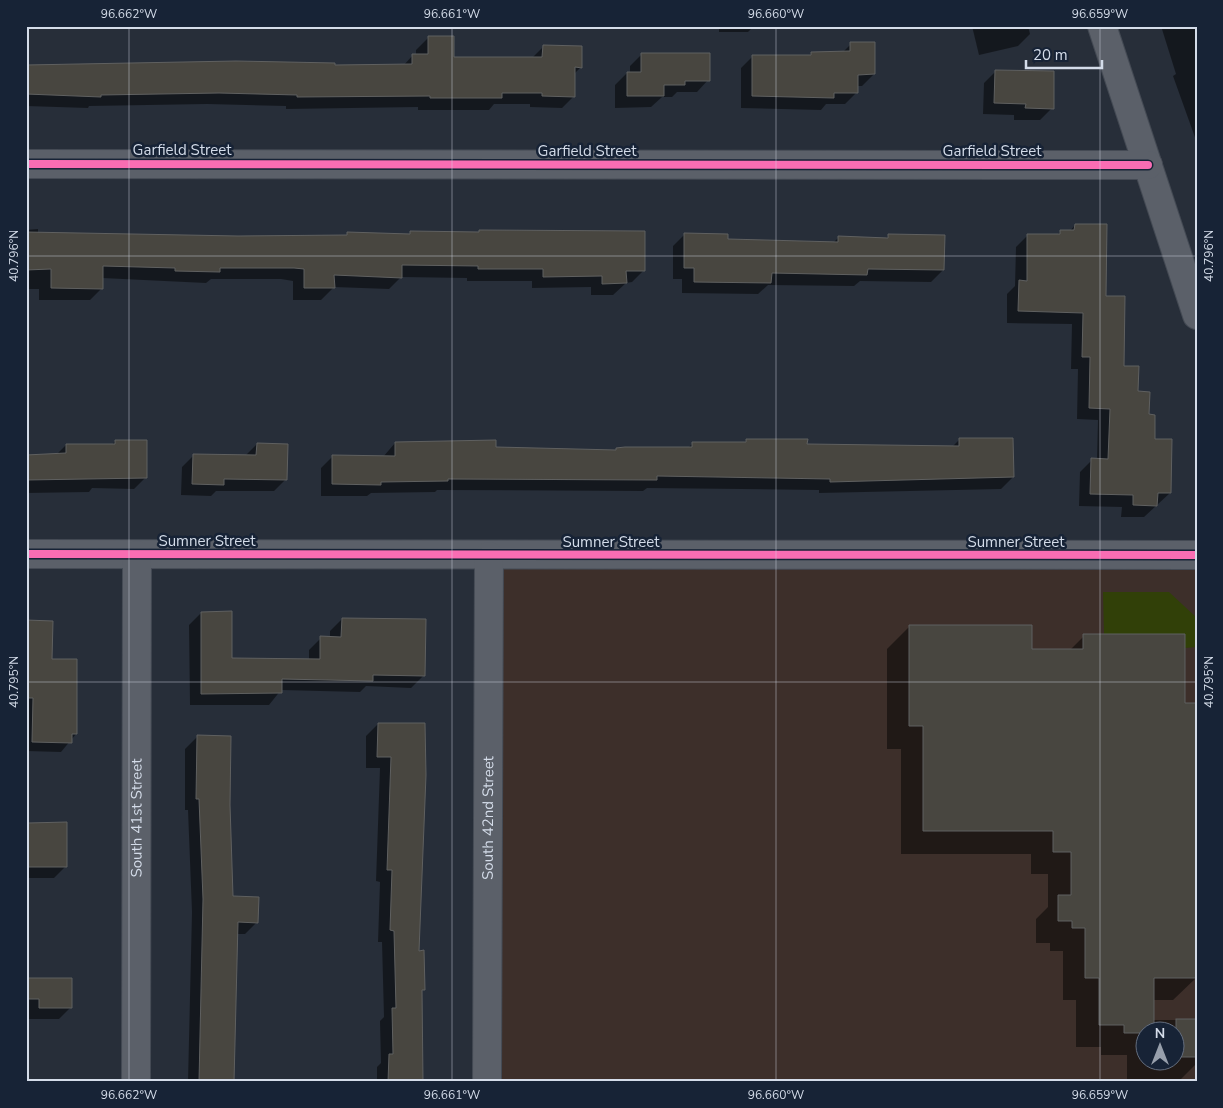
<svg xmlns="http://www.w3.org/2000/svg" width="1223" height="1108" font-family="'Nunito Sans',sans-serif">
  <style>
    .education { fill: #3d2f2a; fill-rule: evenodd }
    .green { fill: #314008 }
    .shadow { fill: #0007; fill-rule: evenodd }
    .building { fill: #484640; stroke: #5f6060 }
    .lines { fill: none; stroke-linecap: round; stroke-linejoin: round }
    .minor-casing { stroke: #444a54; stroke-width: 30 }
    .minor { stroke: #5b6069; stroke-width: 28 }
    .cycleway-casing { stroke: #172336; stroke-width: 11 }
    .cycleway { stroke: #f96db3; stroke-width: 8 }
    .ticks { fill: none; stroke: #d4dce9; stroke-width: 1; stroke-opacity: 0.45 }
    .labels { text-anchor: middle; stroke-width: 5; stroke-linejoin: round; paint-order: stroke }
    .street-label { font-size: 15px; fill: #d4dce9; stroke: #172336 }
    .neatline { fill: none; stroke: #d4dce9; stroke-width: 2 }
    .ticks-label { font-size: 12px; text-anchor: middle; fill: #d4dce9 }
  </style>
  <rect width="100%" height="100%" fill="#272e39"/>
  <path class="education" d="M1197 555V1082H487L489 556ZM1146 1030H1176V1060H1146Z"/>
  <path class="green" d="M1103 592H1169L1197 618V647L1185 648 1104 634Z"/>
  <g class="shadow">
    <path d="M719 26H754L748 32H719Z"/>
    <path d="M972 26H1028L1030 34 1018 46 979 55Z"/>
    <path d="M1161 26H1197V143L1173 76 1176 74Z"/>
    <path d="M428 38 452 58H532L543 47 581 67 574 74V96L562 108 530 107V104H494L489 110H418V107L286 109V106L207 104 89 106 88 108 26 106V66L58 67 61 64 403 66 413 55H416V50Z"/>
    <path d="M851 44 874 74 862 86H857V92L845 104H826L821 110 741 108V68L753 56H809L811 53H842Z"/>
    <path d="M642 54 708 80 697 92H677L672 97H662L651 107 615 108V85L627 73H630V66Z"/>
    <path d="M996 71 1052 108 1040 120H1014V115L983 114 984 83Z"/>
    <path d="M1075 225 1104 297 1122 367 1148 415 1170 493 1144 517H1121L1122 507 1079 506 1080 472 1092 460H1097L1098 420 1077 419 1078 369H1071L1072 324 1007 323V294L1015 286 1016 247 1028 235H1057L1061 231H1070Z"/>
    <path d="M38 229V233L238 238 345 236 347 234 408 235 411 232 644 270 632 282 626 283 613 295H591V287L532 288V281H467V278L401 277 389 289 334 287 321 300H293V281L281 279H211L206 283 102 278V288L90 300H39V289H26V230Z"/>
    <path d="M685 234 727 240 833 243 839 237 885 239 889 235 943 270 931 282 860 281 854 286 768 285 758 294 682 293V279H673V246Z"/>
    <path d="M746 440 806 445 952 447 959 440 1013 477 1001 489 819 493V490L647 488 643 491 437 490 435 492 371 493 367 496H321V468L333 456 383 457 395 443 495 441V448L614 451 617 449H687L693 443 743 444Z"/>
    <path d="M115 441 146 477 134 489 92 488 89 492 26 493V456L56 455 66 445H112Z"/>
    <path d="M257 444 286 479 274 491H216L211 496 181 495 182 467 194 455 245 456Z"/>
    <path d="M201 613 231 659 309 660V650L321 638H330V631L342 619 423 676 411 688 366 686 360 692 281 690 269 705H190L189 625Z"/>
    <path d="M26 622 51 660 76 734 61 752 26 751Z"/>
    <path d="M910 626 1031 651H1069L1084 636 1183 704 1196 978 1173 1000H1152V1020H1197V1063L1181 1079H1127V1055H1101V1047H1076V1000H1063V951H1050V943H1036V919L1048 907V874H1031V854H901V749H887V649ZM1146 1030H1176V1060H1146Z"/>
    <path d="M378 724 424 725 418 952 423 990 420 992 422 1082H377V1067L381 1063 380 1021 384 1017 382 942H378L380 882 376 881 380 768H366V736Z"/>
    <path d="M197 737 229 805 232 897 257 922 245 934H237L233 1081 271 1082H188L192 912 188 810H185V749Z"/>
    <path d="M28 824 66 866 54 878H26V826Z"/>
    <path d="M26 979 71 1007 59 1019H27Z"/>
  </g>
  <g class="building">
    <path d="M428 36H454V57H542L543 45 582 46V68L575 67V97L542 96V93H502V98H430V96L297 97V95L219 93 101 95V97L26 94V65L236 61 335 63V65L412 64V54H428Z"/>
    <path d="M850 42H875V74L858 75V93H834V98L752 96V55H811V52L850 51Z"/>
    <path d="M641 53H710V81H685V85H664V96H627V72H641Z"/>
    <path d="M995 70 1054 71V109L1025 108 1026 104 994 103Z"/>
    <path d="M1075 224H1107L1106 296H1125L1124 366H1139L1138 391 1150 392 1149 414 1155 415V439H1172L1171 493H1158L1157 506 1133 505V495L1090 494 1091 458 1108 459 1110 409 1089 408 1090 357H1082L1083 313 1018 311 1019 280 1027 281V234H1060V230H1074Z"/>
    <path d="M479 230 645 231V271H626L627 283 602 284V276L543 277V269H478V266L402 265V278L334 275 335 288H304V269L294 268H220V272L175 271V268L103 266V289L51 288V269L26 270V232L238 236 347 235V232L410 234V231L479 232Z"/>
    <path d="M684 233 728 234V239L838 242V236L888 238V234L945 235 944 270 868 269 867 275 772 273 771 283 694 282V268H684Z"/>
    <path d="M959 438H1013L1014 477 830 482V479L657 476V480L448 479V481L381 482V485L332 484V455L395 456V442L496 440V447L616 450V448L625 447H692V442H746V439H808L807 444 959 446Z"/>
    <path d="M115 440H147V478L26 480V455L66 453V444H115Z"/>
    <path d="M257 443 288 444 287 480 224 479V485L192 484 193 454 256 455Z"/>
    <path d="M232 611V658L320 659V636L341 637 342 618 426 619 425 676 373 675V681L282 679V693L201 694V612Z"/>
    <path d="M26 620 53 621 52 659H77V734H72V743L32 742 33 698H28Z"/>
    <path d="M909 625H1032V649H1083V634H1185V703H1197V978H1154V1030H1146V1033H1124V1025H1099V978H1085V928H1072V921H1058V895H1071V852H1053V831H923V726H909Z"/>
    <path d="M378 723H425L426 775 419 951 424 950 425 990H422L423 1082H388L389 1054H393L392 1008H396L394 931 390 930 392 870H387L391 757H377Z"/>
    <path d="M197 735 231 736 230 805 233 896 259 897 258 923 238 922 234 1082H199L203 899 199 799H196Z"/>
    <path d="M67 822V867H28V823Z"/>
    <path d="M26 978H72V1008H39V999H26Z"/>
    <rect x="1176" y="1019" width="21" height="38"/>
  </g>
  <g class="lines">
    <defs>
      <g id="minor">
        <path d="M1102 26 1197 315"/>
        <path d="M26 164 1148 165"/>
        <path d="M26 554 1197 555"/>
        <path id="s1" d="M136 1082 137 555"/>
        <path id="s2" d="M487 1082 489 556"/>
      </g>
    </defs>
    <use href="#minor" class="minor-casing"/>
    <use href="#minor" class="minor"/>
    <defs>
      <g id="cycleway">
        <path d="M26 164 1148 165"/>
        <path d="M26 554 1197 555"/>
      </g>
    </defs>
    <use href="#cycleway" class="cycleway-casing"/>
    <use href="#cycleway" class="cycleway"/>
  </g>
  <path class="ticks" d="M129 26V1082M452 26V1082M776 26V1082M1100 26V1082M26 256H1197M26 682H1197"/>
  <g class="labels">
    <g class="street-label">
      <text x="182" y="155">Garfield Street</text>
      <text x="587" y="156">Garfield Street</text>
      <text x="992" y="156">Garfield Street</text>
      <text x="207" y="546">Sumner Street</text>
      <text x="611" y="547">Sumner Street</text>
      <text x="1016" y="547">Sumner Street</text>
      <text dy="5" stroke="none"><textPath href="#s1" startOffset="264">South 41st Street</textPath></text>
      <text dy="5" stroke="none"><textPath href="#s2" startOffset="264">South 42nd Street</textPath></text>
    </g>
  </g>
  <rect width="1223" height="1108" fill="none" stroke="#172336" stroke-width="55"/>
  <g transform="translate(1160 1046)"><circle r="24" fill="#172336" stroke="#636d7e"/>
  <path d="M0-4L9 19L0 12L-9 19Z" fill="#979fab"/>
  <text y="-8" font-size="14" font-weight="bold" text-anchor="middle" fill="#d4dce9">N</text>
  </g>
  <path d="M1026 60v8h76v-8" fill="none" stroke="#d4dce9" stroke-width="2.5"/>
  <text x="1033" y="60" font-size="15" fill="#d4dce9" stroke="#172336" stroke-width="4" paint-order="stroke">20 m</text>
  <rect x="28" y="28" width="1168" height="1052" class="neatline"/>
  <g class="ticks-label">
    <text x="129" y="18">96.662°W</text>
    <text x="452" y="18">96.661°W</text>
    <text x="776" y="18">96.660°W</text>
    <text x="1100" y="18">96.659°W</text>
    <text transform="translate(14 256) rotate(-90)" y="4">40.796°N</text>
    <text transform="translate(1209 256) rotate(-90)" y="4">40.796°N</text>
    <text transform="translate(14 682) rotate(-90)" y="4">40.795°N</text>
    <text transform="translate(1209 682) rotate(-90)" y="4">40.795°N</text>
    <text x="129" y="1099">96.662°W</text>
    <text x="452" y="1099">96.661°W</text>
    <text x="776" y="1099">96.660°W</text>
    <text x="1100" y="1099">96.659°W</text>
  </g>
</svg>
